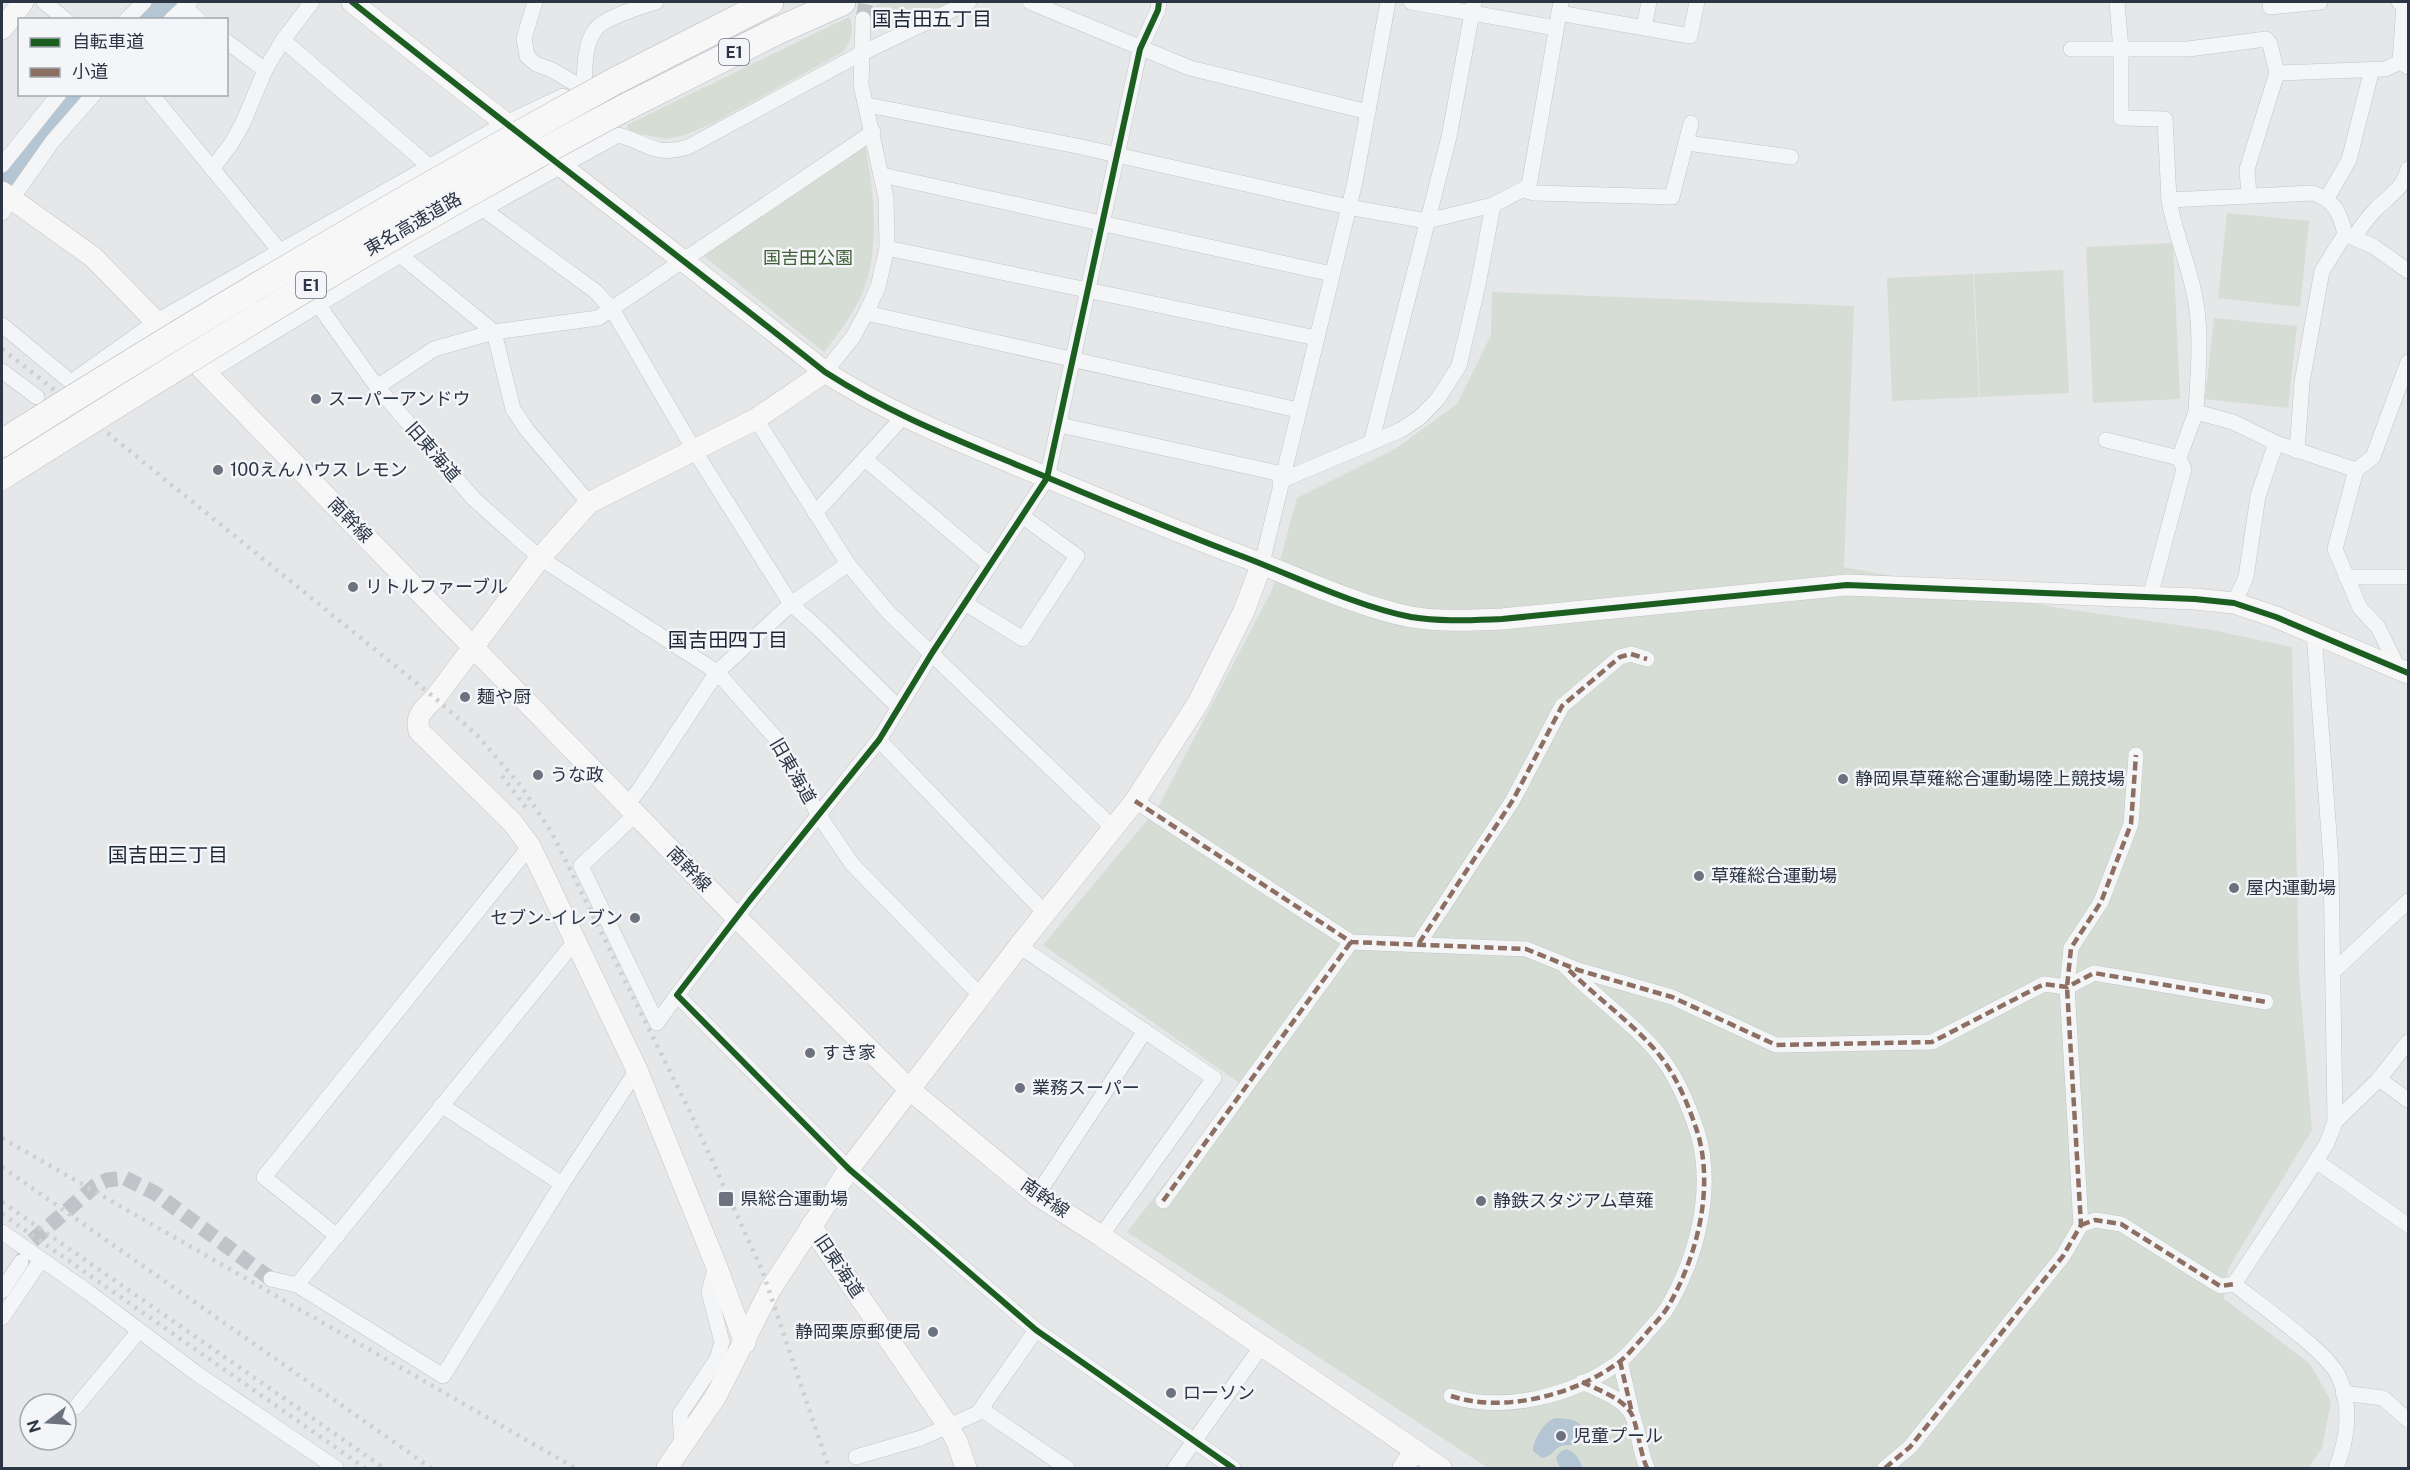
<svg xmlns="http://www.w3.org/2000/svg" width="2410" height="1470" font-family="'Public Sans','Noto Sans JP',sans-serif">
  <style>
    .green { fill: #d6ddd5 }
    .water { fill: #b4c5d4 }
    .lines { fill: none; stroke-linecap: round; stroke-linejoin: round }
    .river { stroke: #b4c5d4; stroke-width: 27 }
    .street-tunnel { stroke: #c0c3c8; stroke-width: 15; stroke-dasharray: 15 8; stroke-linecap: butt }
    .street-casing { stroke: #c3c5c7; stroke-width: 16 }
    .secondary-casing { stroke: #c3c5c7; stroke-width: 22 }
    .highway-casing { stroke: #b7babe; stroke-width: 28 }
    .street { stroke: #f4f5f6; stroke-width: 15 }
    .secondary { stroke: #f7f7f8; stroke-width: 21 }
    .highway { stroke: #f7f7f8; stroke-width: 27 }
    .rail { stroke: #cecfd1; stroke-width: 4.5; stroke-dasharray: 3 6; stroke-linecap: butt }
    .highway-bridge-casing { stroke: #b7babe; stroke-width: 28; stroke-linecap: butt }
    .highway-bridge { stroke: #f7f7f8; stroke-width: 27 }
    .quiet { stroke: #8d6e63; stroke-width: 4.5; stroke-dasharray: 9 4.5; stroke-linecap: butt }
    .cycleway-casing { stroke: #f3f5f8; stroke-width: 10 }
    .cycleway { stroke: #1b5e20; stroke-width: 6 }
    .poi-dot { fill: #6c737e; stroke: #f3f5f8; stroke-width: 2 }
    .labels { text-anchor: middle; stroke-width: 5; stroke-linejoin: round; paint-order: stroke }
    .shield { fill: #f3f5f8; stroke: #676f7a; stroke-width: 1.5 }
    .shield-label { font-size: 16px; font-weight: bold; fill: #2b3544 }
    .street-label { font-size: 18px; fill: #2b3544; stroke: #f3f5f8 }
    .park-label { font-size: 18px; fill: #415f38; stroke: #f3f5f8 }
    .poi-label { font-size: 18px; fill: #2b3544; stroke: #f3f5f8; text-anchor: start }
    .neighbourhood-label { font-size: 20px; fill: #1d2634; stroke: #f3f5f8 }
  </style>
  <rect width="100%" height="100%" fill="#e5e7e9"/>
  <g class="green">
    <path d="M885 2H955L905 26 893 27 879 23 873 7Z"/>
    <path d="M849 17C855 30 851 40 843 52L713 123 685 135 666 139 630 132 627 125Z"/>
    <path d="M865 146C874 189 880 247 864 289 854 313 839 333 824 352L705 257V251Z"/>
    <path d="M2227 213 2309 221 2300 307 2218 298Z"/>
    <path d="M2173 243 2180 399 2093 403 2086 247Z"/>
    <path d="M2063 270 2069 393 1980 397 1974 274Z"/>
    <path d="M1973 274 1979 397 1892 401 1887 278Z"/>
    <path d="M1492 292 1854 306 1844 567 2059 608 2212 630 2292 647 2299 975 2312 1130 2228 1269 2224 1299 2310 1364 2331 1401 2322 1448 2308 1468H1903L1898 1465 1895 1468H1488L1127 1232 1242 1085 1043 945 1158 807 1272 590 1297 498 1395 449 1457 404 1491 335Z"/>
    <path d="M2214 318 2297 326 2288 408 2205 399Z"/>
  </g>
  <g class="water">
    <path d="M1555 1418C1567 1419 1574 1418 1583 1427L1582 1440C1572 1448 1567 1443 1559 1447 1552 1452 1551 1456 1542 1458L1533 1451C1533 1440 1544 1422 1555 1418Z"/>
    <path d="M1566 1449C1574 1451 1581 1460 1582 1468H1560L1556 1458 1560 1452Z"/>
  </g>
  <g class="lines">
    <g class="river">
      <path d="M149 20 169 2"/>
      <path d="M2 184 20 156 73 94"/>
    </g>
    <g class="street-tunnel">
      <path d="M863 19 866 2"/>
      <path d="M22 1261 32 1241 95 1186 107 1180 125 1178 155 1193 271 1279"/>
    </g>
    <defs>
      <g id="street">
        <path d="M44 2 66 20"/>
        <path d="M535 2 524 38 527 56 536 64 552 70 581 87 592 98"/>
        <path d="M1030 2 1190 68 1368 112"/>
        <path d="M1159 2 1158 10 1140 49 1047 478 932 653 879 740 750 900 677 995 849 1169 1036 1330 1233 1468"/>
        <path d="M1411 2 1556 28"/>
        <path d="M2117 2 2121 50V118L2165 119 2169 200 2313 193C2334 200 2340 212 2345 234L2322 271 2302 382 2297 451"/>
        <path d="M2270 2V7L2320 2"/>
        <path d="M2399 2 2404 5 2400 62"/>
        <path d="M184 7 199 20"/>
        <path d="M1559 13 1690 36 1697 2"/>
        <path d="M126 20 144 2"/>
        <path d="M171 20 190 2"/>
        <path d="M1644 28 1649 2"/>
        <path d="M283 40 429 166"/>
        <path d="M226 41 265 70"/>
        <path d="M2071 49H2188L2266 39 2270 44 2277 73 2247 169 2249 195"/>
        <path d="M2277 73 2385 69 2400 62 2408 67"/>
        <path d="M584 86C585 68 584 45 595 30 604 17 641 7 656 2"/>
        <path d="M151 94 279 250 377 387 474 499 540 558 717 672 779 742 818 814 852 864 981 996"/>
        <path d="M867 105 1077 146 1348 207 1427 221 1493 205 1529 186 1561 2"/>
        <path d="M1687 143 1791 157"/>
        <path d="M2 165 59 94"/>
        <path d="M212 169 231 144 243 123 265 70 283 40 312 2"/>
        <path d="M882 175 1332 274"/>
        <path d="M1523 190 1534 193 1672 197 1691 123"/>
        <path d="M2327 198 2349 160 2372 69"/>
        <path d="M2169 200C2174 230 2186 258 2193 288 2203 328 2198 371 2196 412"/>
        <path d="M483 209 595 291 612 309 694 450 791 604 820 630 899 708"/>
        <path d="M2 213 52 142 94 94"/>
        <path d="M2347 235 2373 246 2408 271"/>
        <path d="M2355 236C2361 227 2368 217 2376 209 2390 195 2403 189 2408 169"/>
        <path d="M887 248 1316 338"/>
        <path d="M400 255 494 332 513 409 527 430 589 503"/>
        <path d="M866 313 1298 410"/>
        <path d="M2 325 71 382 157 321 504 124 563 96"/>
        <path d="M2 371 37 397"/>
        <path d="M825 372 853 337 866 313 878 287 887 248 886 198 861 85 863 19"/>
        <path d="M207 373 400 255 618 135C650 143 651 157 688 147L862 53 969 2"/>
        <path d="M377 387 434 349 494 332 598 318 873 132"/>
        <path d="M756 419 848 564 888 612 1113 828"/>
        <path d="M1060 425 1282 474"/>
        <path d="M2106 440 2179 458"/>
        <path d="M1371 443 1449 137 1474 2"/>
        <path d="M865 459 990 565"/>
        <path d="M1280 481 1401 430 1419 418 1437 400 1459 366 1478 285 1493 205"/>
        <path d="M815 513 903 417"/>
        <path d="M1262 563 1355 182 1388 2"/>
        <path d="M2346 577H2408"/>
        <path d="M2150 597 2184 469 2179 458 2196 412 2233 422 2276 443 2356 470"/>
        <path d="M965 603 1023 639 1077 556 1022 516"/>
        <path d="M2234 603 2246 577 2258 496 2276 443"/>
        <path d="M2314 633 2331 861 2335 1122 2327 1143 2316 1161 2234 1284C2259 1304 2325 1350 2338 1375 2352 1404 2348 1439 2336 1468"/>
        <path d="M2398 668 2378 627 2360 608 2335 549 2356 470 2373 457 2408 362"/>
        <path d="M879 740 1045 913"/>
        <path d="M1135 801 1351 942 1526 949 1578 970 1672 997 1776 1045 1932 1042 2044 984 2067 987 2094 973 2266 1002"/>
        <path d="M627 805 641 787 717 672 791 604 848 564"/>
        <path d="M636 814 581 866 657 1023 677 995"/>
        <path d="M1419 943 1513 800 1562 706 1620 657 1631 654 1647 659"/>
        <path d="M1019 946 1214 1078 1101 1236"/>
        <path d="M2333 972 2408 901"/>
        <path d="M2379 1079 2408 1100"/>
        <path d="M441 1105 562 1184"/>
        <path d="M2335 1122 2379 1079 2408 1042"/>
        <path d="M2316 1161 2408 1225"/>
        <path d="M1037 1195 1145 1031"/>
        <path d="M1163 1201 1351 942"/>
        <path d="M2081 1225 2095 1220 2121 1224 2220 1286 2234 1284"/>
        <path d="M2 1232 88 1292 196 1373 336 1468"/>
        <path d="M337 1236 264 1177 530 846"/>
        <path d="M271 1279 297 1285 576 940"/>
        <path d="M297 1285 443 1376 562 1184 637 1070"/>
        <path d="M2 1291 21 1262"/>
        <path d="M2 1318 41 1260"/>
        <path d="M1620 1361 1632 1413"/>
        <path d="M1582 1382C1598 1390 1626 1399 1633 1417 1639 1434 1640 1452 1647 1468"/>
        <path d="M2343 1393 2383 1398 2408 1420"/>
        <path d="M1451 1396C1502 1413 1571 1396 1615 1365 1626 1358 1635 1346 1644 1336 1652 1326 1663 1316 1669 1305 1697 1256 1714 1190 1698 1134 1690 1109 1679 1082 1664 1061 1638 1026 1596 998 1566 967"/>
        <path d="M76 1407 139 1331"/>
        <path d="M981 1409 1067 1468"/>
        <path d="M682 1446 680 1414 717 1359 722 1342 709 1292 716 1265"/>
        <path d="M856 1457 921 1438 978 1413 1036 1330"/>
        <path d="M1175 1468 1261 1347"/>
        <path d="M1885 1468 1910 1447 2063 1256 2081 1225 2067 987 2071 948 2101 902 2131 824 2136 755"/>
      </g>
      <g id="secondary">
        <path d="M352 2C508 127 668 247 825 372 887 412 950 437 1017 465 1090 495 1162 526 1236 554 1290 574 1355 606 1411 617 1441 622 1472 620 1502 619L1847 585 2195 599 2234 603 2276 617 2408 673"/>
        <path d="M2 29 23 2"/>
        <path d="M2 192 93 257 736 917 909 1089 1037 1195 1101 1236 1441 1468"/>
        <path d="M811 1226 949 1427 957 1442 966 1468"/>
        <path d="M745 1343 716 1265 637 1070 530 846 512 822 419 731C415 715 424 709 435 698L540 558 589 503 756 419 825 372"/>
        <path d="M667 1468 716 1396 770 1290 849 1169 1019 946 1135 801 1198 703 1244 611 1262 563"/>
        <path d="M1403 1468 1415 1450"/>
      </g>
      <g id="highway">
        <path d="M615 81 770 2"/>
        <path d="M628 106 777 31 842 2"/>
      </g>
    </defs>
    <use href="#street" class="street-casing"/>
    <use href="#secondary" class="secondary-casing"/>
    <use href="#highway" class="highway-casing"/>
    <use href="#street" class="street"/>
    <use href="#secondary" class="secondary"/>
    <use href="#highway" class="highway"/>
    <g class="rail">
      <path d="M2 349 42 380 435 698 477 735 521 786 552 833 690 1112 762 1270 829 1468"/>
      <path d="M502 776 527 809"/>
      <path d="M2 1138 575 1468"/>
      <path d="M2 1167 431 1468"/>
      <path d="M2 1202 384 1468"/>
      <path d="M2 1214 365 1468"/>
    </g>
    <defs>
      <g id="highway-bridge">
        <path d="M2 443C203 316 406 196 615 81"/>
        <path d="M2 476C207 347 413 219 628 106"/>
      </g>
    </defs>
    <use href="#highway-bridge" class="highway-bridge-casing"/>
    <use href="#highway-bridge" class="highway-bridge"/>
    <g class="quiet">
      <path d="M1135 801 1351 942 1526 949 1578 970 1672 997 1776 1045 1932 1042 2044 984 2067 987 2094 973 2266 1002"/>
      <path d="M1419 943 1513 800 1562 706 1620 657 1631 654 1647 659"/>
      <path d="M1163 1201 1351 942"/>
      <path d="M2081 1225 2095 1220 2121 1224 2220 1286 2234 1284"/>
      <path d="M1620 1361 1632 1413"/>
      <path d="M1582 1382C1598 1390 1626 1399 1633 1417 1639 1434 1640 1452 1647 1468"/>
      <path d="M1451 1396C1502 1413 1571 1396 1615 1365 1626 1358 1635 1346 1644 1336 1652 1326 1663 1316 1669 1305 1697 1256 1714 1190 1698 1134 1690 1109 1679 1082 1664 1061 1638 1026 1596 998 1566 967"/>
      <path d="M1885 1468 1910 1447 2063 1256 2081 1225 2067 987 2071 948 2101 902 2131 824 2136 755"/>
    </g>
    <defs>
      <g id="cycleway">
        <path d="M352 2C508 127 668 247 825 372 887 412 950 437 1017 465 1090 495 1162 526 1236 554 1290 574 1355 606 1411 617 1441 622 1472 620 1502 619L1847 585 2195 599 2234 603 2276 617 2408 673"/>
        <path d="M1159 2 1158 10 1140 49 1047 478 932 653 879 740 750 900 677 995 849 1169 1036 1330 1233 1468"/>
      </g>
    </defs>
    <use href="#cycleway" class="cycleway-casing"/>
    <use href="#cycleway" class="cycleway"/>
  </g>
  <g class="poi-dot">
    <circle cx="316" cy="399" r="6"/>
    <circle cx="218" cy="470" r="6"/>
    <circle cx="353" cy="587" r="6"/>
    <circle cx="465" cy="697" r="6"/>
    <circle cx="538" cy="775" r="6"/>
    <circle cx="1843" cy="779" r="6"/>
    <circle cx="1699" cy="876" r="6"/>
    <circle cx="2234" cy="888" r="6"/>
    <circle cx="635" cy="918" r="6"/>
    <circle cx="810" cy="1053" r="6"/>
    <circle cx="1020" cy="1088" r="6"/>
    <rect x="718" y="1191" width="16" height="16" rx="3"/>
    <circle cx="1481" cy="1201" r="6"/>
    <circle cx="933" cy="1332" r="6"/>
    <circle cx="1171" cy="1393" r="6"/>
    <circle cx="1561" cy="1436" r="6"/>
  </g>
  <g class="labels">
    <g class="shield">
      <rect x="719" y="39" width="30" height="26" rx="4.5"/>
      <rect x="296" y="272" width="30" height="26" rx="4.5"/>
    </g>
    <g class="shield-label">
      <text x="734" y="58">E1</text>
      <text x="311" y="291">E1</text>
    </g>
    <g class="street-label">
      <text transform="translate(413 224) rotate(-30)" y="6">東名高速道路</text>
      <text transform="translate(433 452) rotate(49)" y="6">旧東海道</text>
      <text transform="translate(350 520) rotate(46)" y="6">南幹線</text>
      <text transform="translate(793 771) rotate(60)" y="6">旧東海道</text>
      <text transform="translate(689 869) rotate(46)" y="6">南幹線</text>
      <text transform="translate(1045 1198) rotate(35)" y="6">南幹線</text>
      <text transform="translate(839 1266) rotate(56)" y="6">旧東海道</text>
    </g>
    <g class="park-label">
      <text x="808" y="264">国吉田公園</text>
    </g>
    <g class="poi-label">
      <text x="328" y="405">スーパーアンドウ</text>
      <text x="230" y="476">100えんハウス レモン</text>
      <text x="365" y="593">リトルファーブル</text>
      <text x="477" y="703">麺や厨</text>
      <text x="550" y="781">うな政</text>
      <text x="1855" y="785">静岡県草薙総合運動場陸上競技場</text>
      <text x="1711" y="882">草薙総合運動場</text>
      <text x="2246" y="894">屋内運動場</text>
      <text x="623" y="924" text-anchor="end">セブン-イレブン</text>
      <text x="822" y="1059">すき家</text>
      <text x="1032" y="1094">業務スーパー</text>
      <text x="740" y="1205">県総合運動場</text>
      <text x="1493" y="1207">静鉄スタジアム草薙</text>
      <text x="921" y="1338" text-anchor="end">静岡栗原郵便局</text>
      <text x="1183" y="1399">ローソン</text>
      <text x="1573" y="1442">児童プール</text>
    </g>
    <g class="neighbourhood-label">
      <text x="932" y="26">国吉田五丁目</text>
      <text x="728" y="647">国吉田四丁目</text>
      <text x="168" y="862">国吉田三丁目</text>
    </g>
  </g>
  <rect width="2410" height="1470" fill="none" stroke="#2b3544" stroke-width="6"/>
  <rect x="18" y="18" width="210" height="78" fill="#f3f5f8" stroke="#a3a8b0" stroke-width="1.5"/>
  <rect x="30" y="38" width="30" height="9" fill="#1b5e20" stroke="#a3a8b0" stroke-width="1.5"/>
  <text x="72" y="48" font-size="18" fill="#2b3544">自転車道</text>
  <rect x="30" y="68" width="30" height="9" fill="#8d6e63" stroke="#a3a8b0" stroke-width="1.5"/>
  <text x="72" y="78" font-size="18" fill="#2b3544">小道</text>
  <g transform="translate(48 1422) rotate(253)"><circle r="28" fill="#f3f5f8" stroke="#a3a8b0" stroke-width="1.5"/>
  <path d="M0-4.5L10 22L0 15L-10 22Z" fill="#6c737e"/>
  <text y="-9" font-size="16" font-weight="bold" text-anchor="middle" fill="#2b3544">N</text>
  </g>
</svg>
